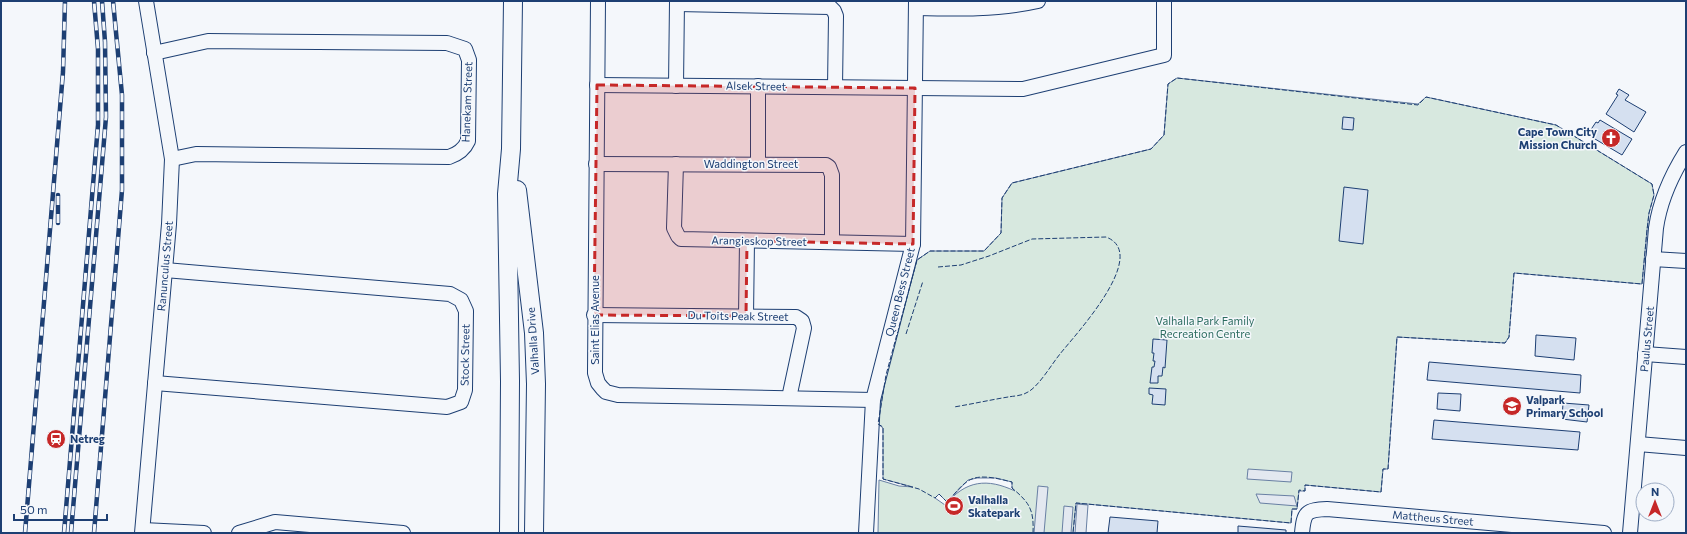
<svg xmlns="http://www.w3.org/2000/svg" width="1687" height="534" font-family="Commissioner,sans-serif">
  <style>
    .green { fill: #d7e8df; stroke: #687fa3; fill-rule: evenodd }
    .parking { fill: #e3e8f0; stroke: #687fa3 }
    .building { fill: #d5e0f0; stroke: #1d3f73 }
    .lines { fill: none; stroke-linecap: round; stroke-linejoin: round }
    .minor-casing { stroke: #1d3f73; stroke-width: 16 }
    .major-casing { stroke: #1d3f73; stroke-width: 20 }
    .minor { stroke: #f4f7fb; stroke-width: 14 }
    .major { stroke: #f4f7fb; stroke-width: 18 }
    .rail-casing { stroke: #1d3f73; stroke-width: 4.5 }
    .rail { stroke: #f4f7fb; stroke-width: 3; stroke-dasharray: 9; stroke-linecap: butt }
    .fence { stroke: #1d3f73; stroke-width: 1; stroke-dasharray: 5 2; stroke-linecap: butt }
    .marked { fill: #c62828; fill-opacity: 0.2; stroke: #c62828; stroke-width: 3; stroke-dasharray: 8 5; stroke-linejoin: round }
    .labels { text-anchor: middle; stroke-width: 3; stroke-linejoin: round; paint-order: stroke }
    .street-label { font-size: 11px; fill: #1d3f73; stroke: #f4f7fb }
    .poi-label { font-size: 11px; font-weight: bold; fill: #1d3f73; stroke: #f4f7fb; text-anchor: start }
    .park-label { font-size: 11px; fill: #2c6c60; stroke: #f4f7fb }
  </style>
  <rect width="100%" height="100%" fill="#f4f7fb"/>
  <path class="green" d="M1177 78 1418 104 1426 97 1556 125 1652 184 1654 195 1649 213 1647 230 1642 284 1514 273 1509 337 1505 343 1397 337 1388 469H1383L1381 492 1305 485V491H1299L1297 509H1292L1291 523 1076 503 1073 533H878L879 480 899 486 913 487 883 479V428L878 424 886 375 917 260 930 251H984L1001 233 1002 198 1012 183 1151 149 1164 135 1168 84ZM977 478H996L1012 482V488L1015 491C987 478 966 480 945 505L935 498 939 494 947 502 968 480Z"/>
  <g class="parking">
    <path d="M1248 469 1292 472 1291 482 1247 479Z"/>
    <path d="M1038 486 1048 487 1044 533H1034Z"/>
    <path d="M1256 494 1294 496 1297 506 1260 503Z"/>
    <path d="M1077 504 1088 505 1086 533H1075Z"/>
    <path d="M1064 506 1073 507 1071 533H1062Z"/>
  </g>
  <g class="building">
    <path d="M1619 89 1629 95 1625 100 1646 112 1634 132 1606 114 1618 95 1616 94Z"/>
    <path d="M1343 117 1354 118 1353 130 1342 129Z"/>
    <path d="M1600 120 1632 139 1622 155 1590 136 1592 132 1590 131 1596 122 1598 123Z"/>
    <path d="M1344 187 1368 190 1363 244 1339 241Z"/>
    <path d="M1536 335 1576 338 1574 360 1535 356Z"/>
    <path d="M1153 339 1167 340 1165 368 1163 367 1162 376H1158V383H1150L1152 367H1154L1155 361H1153L1154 353H1152Z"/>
    <path d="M1429 362 1581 375 1580 393 1427 380Z"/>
    <path d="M1149 388 1166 389 1165 405 1152 404 1153 395 1149 394Z"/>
    <path d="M1438 393 1461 394 1460 411 1437 409Z"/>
    <path d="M1563 403 1589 405 1587 422 1562 419Z"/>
    <path d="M1434 420 1580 432 1578 450 1432 439Z"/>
    <path d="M1110 517 1158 521 1157 533H1108Z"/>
    <path d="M1238 526 1286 530V533H1238Z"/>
  </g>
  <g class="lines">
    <defs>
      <g id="minor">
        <path d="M598 1 595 373 598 383 602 388 606 392 618 395 873 400"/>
        <path d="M677 4 830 7 834 11 836 16 835 87"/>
        <path d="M916 8C957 9 998 10 1038 1"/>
        <path d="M154 53 208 41 447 43 465 49 469 60 468 141C464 150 458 154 449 157L196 154 172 159"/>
        <path d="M597 85 1023 89 1164 55V1"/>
        <path d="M676 86 677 1"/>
        <path d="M758 86V164"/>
        <path d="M596 164 826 165 829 167 832 175V242"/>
        <path d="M676 164 674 228 678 236 681 239 913 244"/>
        <path d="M1653 259 1686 261"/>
        <path d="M594 315 796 317 802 321 804 328 789 398"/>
        <path d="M746 316 747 241"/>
        <path d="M1645 354 1686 357"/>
        <path d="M155 383 447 407 461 402 465 390 466 311 461 300 450 294 165 270"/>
        <path d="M1638 444 1686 448"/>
        <path d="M143 530 204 533"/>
        <path d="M142 533 169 224 172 159 146 1"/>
        <path d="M239 533 275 522 403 533"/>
        <path d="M866 533 873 400 913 244 916 1"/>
        <path d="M1302 533C1304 512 1306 510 1327 509L1604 533"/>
        <path d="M1630 533 1656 228C1660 200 1671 176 1686 152"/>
      </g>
      <g id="major">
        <path d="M517 190 534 333 536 384 534 533"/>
        <path d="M509 533 510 381 507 194 511 149 513 1"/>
      </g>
    </defs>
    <use href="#minor" class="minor-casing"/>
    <use href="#major" class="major-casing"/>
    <use href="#minor" class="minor"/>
    <use href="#major" class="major"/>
    <defs>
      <g id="rail">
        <path d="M58 223V195"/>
        <path d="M25 533 63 72 65 1"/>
        <path d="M64 533 98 125V49L94 1"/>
        <path d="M71 533 106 117 105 42 102 1"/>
        <path d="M94 533 122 190V95L113 1"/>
      </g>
    </defs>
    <use href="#rail" class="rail-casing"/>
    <use href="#rail" class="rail"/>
    <g class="fence">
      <path d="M938 267 961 265 989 256 1032 239 1106 237C1151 254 1075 335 1060 354 1051 365 1038 388 1026 393 1021 396 1013 396 1008 397 990 400 972 404 954 407"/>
      <path d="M906 334 923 281"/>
      <path d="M1033 533C1034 510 1030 503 1012 488V482C999 479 980 473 968 481 960 486 954 495 947 502L939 494 935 498 919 489 883 479V427L878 424 886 375 917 260 930 251H984L1001 233 1002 198 1012 183 1151 149 1164 135 1168 84 1177 78 1418 105 1426 97 1556 125 1652 184 1654 195 1649 213 1647 230 1642 284 1514 273 1509 337 1505 343 1397 337 1388 469H1383L1381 492 1305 485V491L1299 490 1297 509H1292L1291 523 1076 503 1073 533"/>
    </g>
  </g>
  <path class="marked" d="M597 85 915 88 913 244 747 241 746 316 594 315Z"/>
  <defs>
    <symbol id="church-disc" viewBox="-11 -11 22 22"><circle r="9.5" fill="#c62828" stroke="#f4f7fb"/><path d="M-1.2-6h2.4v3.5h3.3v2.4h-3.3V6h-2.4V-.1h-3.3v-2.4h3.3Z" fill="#fff"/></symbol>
    <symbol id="school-disc" viewBox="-11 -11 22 22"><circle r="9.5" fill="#c62828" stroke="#f4f7fb"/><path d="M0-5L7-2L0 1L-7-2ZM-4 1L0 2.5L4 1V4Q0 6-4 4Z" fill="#fff"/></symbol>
    <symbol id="station-disc" viewBox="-11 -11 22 22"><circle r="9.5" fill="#c62828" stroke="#f4f7fb"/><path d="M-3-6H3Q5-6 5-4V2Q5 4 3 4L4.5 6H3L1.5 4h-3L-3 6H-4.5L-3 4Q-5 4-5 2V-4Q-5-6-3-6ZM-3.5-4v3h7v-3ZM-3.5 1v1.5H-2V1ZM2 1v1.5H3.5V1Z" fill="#fff"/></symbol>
    <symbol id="stadium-disc" viewBox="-11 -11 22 22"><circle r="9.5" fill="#c62828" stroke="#f4f7fb"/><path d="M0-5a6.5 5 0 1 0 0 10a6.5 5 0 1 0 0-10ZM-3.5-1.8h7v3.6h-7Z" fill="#fff"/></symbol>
  </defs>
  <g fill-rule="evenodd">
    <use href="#church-disc" x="1600" y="127" width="22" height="22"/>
    <use href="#school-disc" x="1501" y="395" width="22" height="22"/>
    <use href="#station-disc" x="45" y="428" width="22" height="22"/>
    <use href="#stadium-disc" x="943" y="495" width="22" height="22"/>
  </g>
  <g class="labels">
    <g class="street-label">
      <text transform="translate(756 86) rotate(1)" y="4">Alsek Street</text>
      <text transform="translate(467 102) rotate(-88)" y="4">Hanekam Street</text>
      <text x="751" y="168">Waddington Street</text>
      <text transform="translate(759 241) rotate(1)" y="4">Arangieskop Street</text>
      <text transform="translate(165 266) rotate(-85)" y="4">Ranunculus Street</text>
      <text transform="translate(900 292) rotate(-76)" y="4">Queen Bess Street</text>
      <text transform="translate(738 316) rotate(1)" y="4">Du Toits Peak Street</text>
      <text transform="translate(595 320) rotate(-90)" y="4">Saint Elias Avenue</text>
      <text transform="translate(1647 339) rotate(-85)" y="4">Paulus Street</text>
      <text transform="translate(533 341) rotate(-94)" y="4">Valhalla Drive</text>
      <text transform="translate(465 355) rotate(-89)" y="4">Stock Street</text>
      <text transform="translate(1433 518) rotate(5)" y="4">Mattheus Street</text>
    </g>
    <g class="poi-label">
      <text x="1597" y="136" text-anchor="end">Cape Town City<tspan x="1597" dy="13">Mission Church</tspan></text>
      <text x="1526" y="404">Valpark<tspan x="1526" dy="13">Primary School</tspan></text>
      <text x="70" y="443">Netreg</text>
      <text x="968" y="504">Valhalla<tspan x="968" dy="13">Skatepark</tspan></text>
    </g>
    <g class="park-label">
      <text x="1205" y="325">Valhalla Park Family<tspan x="1205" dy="13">Recreation Centre</tspan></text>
    </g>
  </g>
  <rect width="1687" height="534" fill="none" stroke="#1d3f73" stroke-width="4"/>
  <g transform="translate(1655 502)"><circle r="19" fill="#f4f7fb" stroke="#9eadc5"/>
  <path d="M0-3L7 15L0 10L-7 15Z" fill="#c62828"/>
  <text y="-6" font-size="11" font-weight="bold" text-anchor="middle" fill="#1d3f73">N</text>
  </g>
  <path d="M14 514v6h93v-6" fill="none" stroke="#1d3f73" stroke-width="2"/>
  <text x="20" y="514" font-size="12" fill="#1d3f73" stroke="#f4f7fb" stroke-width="3" paint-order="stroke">50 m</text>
</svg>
